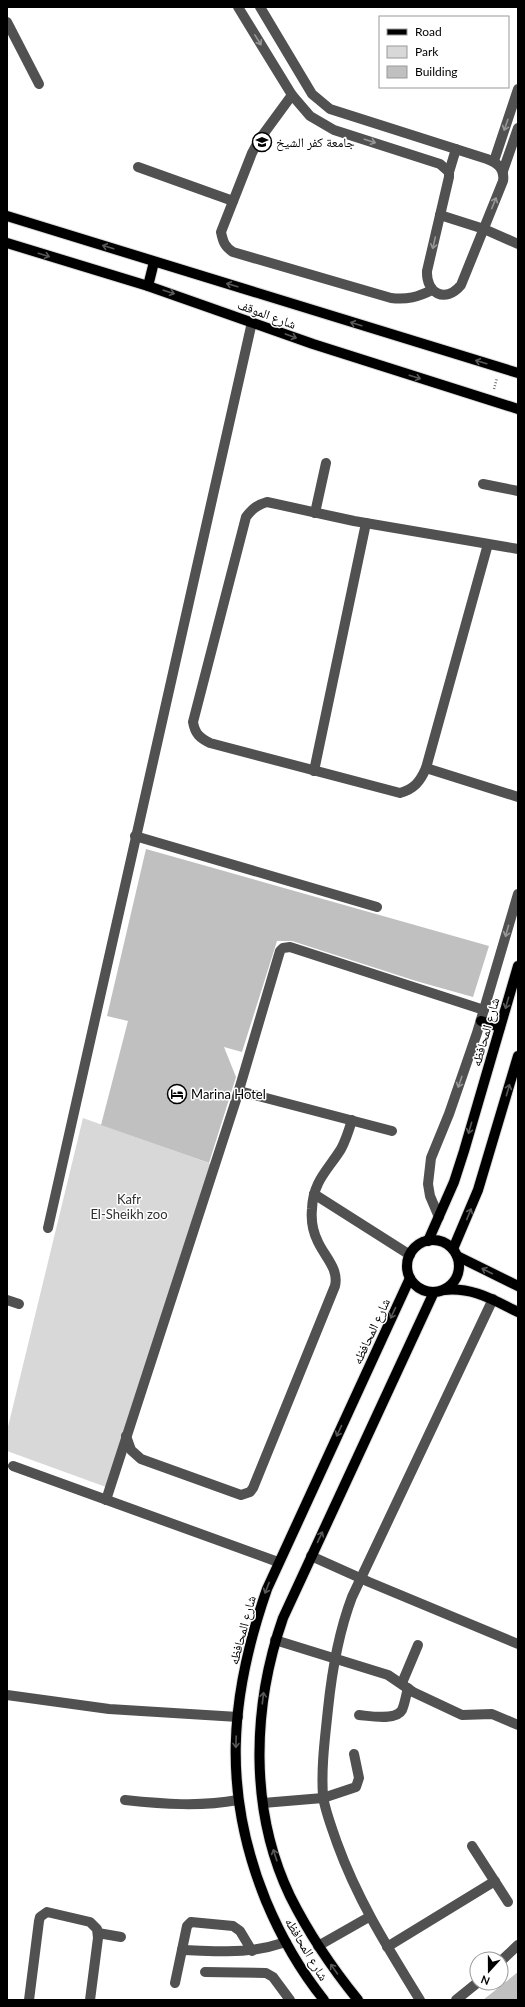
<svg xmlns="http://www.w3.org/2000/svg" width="525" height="2007" font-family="Lato,'Noto Naskh Arabic',sans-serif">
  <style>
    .green { fill: #d8d8d8 }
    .building { fill: #c0c0c0 }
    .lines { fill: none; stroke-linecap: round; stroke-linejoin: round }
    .major-casing { stroke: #dbdbdb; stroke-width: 12 }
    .path { stroke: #737373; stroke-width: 2.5; stroke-dasharray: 1 2; stroke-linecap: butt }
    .minor { stroke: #515151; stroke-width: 10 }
    .major { stroke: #000; stroke-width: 10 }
    .oneway { stroke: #979797 }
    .oneway2 { stroke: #595959 }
    .labels { text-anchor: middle; stroke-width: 3; stroke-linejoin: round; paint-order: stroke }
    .poi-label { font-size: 13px; fill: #000; stroke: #fff; text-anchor: start }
    .street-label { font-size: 13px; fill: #000; stroke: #fff }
    .park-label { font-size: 13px; fill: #2f2f2f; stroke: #fff }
  </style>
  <rect width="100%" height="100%" fill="#fff"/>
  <path class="green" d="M83 1118 211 1164 106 1487 7 1451V1431Z"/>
  <g class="building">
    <path d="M146 849 489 946 473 997 416 981 292 941H277L242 1052 224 1047 236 1077 209 1163 101 1125 128 1021 107 1016Z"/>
    <path d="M518 1972V2000H483Z"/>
  </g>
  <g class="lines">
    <defs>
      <g id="major">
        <path d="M7 216 518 373"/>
        <path d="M7 243 148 286 313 344 518 409"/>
        <path d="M148 286 154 262"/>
        <path d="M481 1021 500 1027"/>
        <circle cx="433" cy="1266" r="26"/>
        <path d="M428 1241 454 1182 464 1151 518 966"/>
        <path d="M453 1249 478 1190 518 1056"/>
        <path d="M457 1256 518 1286"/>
        <path d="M444 1290C473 1287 493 1300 518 1312"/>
        <path d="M324 2000C300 1970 281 1937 266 1901 222 1793 229 1698 267 1589L410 1278"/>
        <path d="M358 2000C332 1968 309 1934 290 1896 249 1810 252 1707 283 1618L434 1292"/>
      </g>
    </defs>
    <use href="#major" class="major-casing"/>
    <path class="path" d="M494 389 497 378"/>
    <g class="minor">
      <path d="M238 7 292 95 310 116 334 130 440 164 449 172V177L427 271C426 293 445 304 461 285L503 181C505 169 498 163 487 159L330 109 312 94 260 7"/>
      <path d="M7 22 39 84"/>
      <path d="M292 95 259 140 252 153 221 232C223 242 225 247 233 252L391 298C407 300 418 297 432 290"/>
      <path d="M494 161 518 89"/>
      <path d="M138 167 233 201"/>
      <path d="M503 171 518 128"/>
      <path d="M449 172 456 149"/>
      <path d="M440 215 484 229 518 244"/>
      <path d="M483 484 518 491"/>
      <path d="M315 513 326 463"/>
      <path d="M488 544 426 768C420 782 414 789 400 793L210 743C200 738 195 734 193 722L246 517C252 509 257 505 267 502L354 521 518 549"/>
      <path d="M426 768 518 797"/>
      <path d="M314 771 366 523"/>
      <path d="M135 836 377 907"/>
      <path d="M239 1091 392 1131"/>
      <path d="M314 1194 410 1255"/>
      <path d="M439 1217 430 1196 428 1184 431 1158 449 1114 477 1033 518 894"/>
      <path d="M48 1228 252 322"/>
      <path d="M7 1300 19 1304"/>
      <path d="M126 1436 131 1450 141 1459 241 1495 250 1492 253 1488 335 1286C339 1269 325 1257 318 1242 313 1232 311 1219 312 1209 313 1181 328 1170 341 1149 346 1140 349 1130 352 1120"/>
      <path d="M13 1466 278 1562"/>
      <path d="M106 1500 236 1100 280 951 283 948 290 947 484 1010"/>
      <path d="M311 1556 369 1582 518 1644"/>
      <path d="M275 1640 388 1675 413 1692 462 1715 492 1714 518 1725"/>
      <path d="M402 1683 418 1645"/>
      <path d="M7 1695 109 1709 238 1717"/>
      <path d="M359 1715C370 1716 396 1721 402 1710 405 1703 406 1695 408 1688"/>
      <path d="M125 1800C163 1804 200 1807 238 1800"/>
      <path d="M263 1803 323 1798 356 1787 359 1778 354 1754"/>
      <path d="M472 1846 508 1902"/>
      <path d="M98 1933 121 1937"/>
      <path d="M318 1946 369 1917"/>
      <path d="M387 1947 495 1881"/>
      <path d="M182 1950C221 1951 247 1955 286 1942"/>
      <path d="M501 1961 518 1945"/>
      <path d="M205 1972 266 1973 273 1977 290 2000"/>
      <path d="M175 1983 187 1926 191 1922 233 1926 240 1931 252 1951"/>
      <path d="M29 2000 39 1921 40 1917 47 1912 90 1922 97 1929 98 1938 90 2000"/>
      <path d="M420 2000C388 1948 358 1901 337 1843 332 1828 325 1811 323 1796 321 1767 325 1738 328 1709 332 1670 338 1634 352 1597L493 1299"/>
      <path d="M456 2000 477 1983"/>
    </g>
    <use href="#major" class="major"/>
  </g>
  <defs><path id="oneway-shaft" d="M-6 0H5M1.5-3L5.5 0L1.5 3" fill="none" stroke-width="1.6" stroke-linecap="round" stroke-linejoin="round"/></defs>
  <g class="oneway">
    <use href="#oneway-shaft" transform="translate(258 40) rotate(58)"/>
    <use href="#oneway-shaft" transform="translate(506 125) rotate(109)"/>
    <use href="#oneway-shaft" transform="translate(370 141) rotate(18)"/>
    <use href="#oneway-shaft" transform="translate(494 203) rotate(-68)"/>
    <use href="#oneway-shaft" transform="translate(434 243) rotate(103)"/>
    <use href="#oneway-shaft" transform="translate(507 931) rotate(106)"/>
    <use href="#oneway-shaft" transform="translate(460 1082) rotate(109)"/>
  </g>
  <g class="oneway2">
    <use href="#oneway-shaft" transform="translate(108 247) rotate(-163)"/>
    <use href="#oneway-shaft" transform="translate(44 255) rotate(17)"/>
    <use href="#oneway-shaft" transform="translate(232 285) rotate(-163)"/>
    <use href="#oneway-shaft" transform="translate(169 292) rotate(18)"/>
    <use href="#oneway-shaft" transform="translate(356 324) rotate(-163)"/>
    <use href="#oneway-shaft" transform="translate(291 336) rotate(20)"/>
    <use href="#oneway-shaft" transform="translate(481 362) rotate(-163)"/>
    <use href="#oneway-shaft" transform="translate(415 377) rotate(18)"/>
    <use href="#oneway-shaft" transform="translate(507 1003) rotate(106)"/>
    <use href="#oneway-shaft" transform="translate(508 1090) rotate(-74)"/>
    <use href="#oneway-shaft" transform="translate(470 1128) rotate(106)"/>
    <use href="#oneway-shaft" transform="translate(469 1214) rotate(-68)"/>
    <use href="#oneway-shaft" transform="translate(487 1271) rotate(-153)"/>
    <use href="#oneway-shaft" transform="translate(393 1313) rotate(115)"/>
    <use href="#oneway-shaft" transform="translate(339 1431) rotate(115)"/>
    <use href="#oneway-shaft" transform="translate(320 1537) rotate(-65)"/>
    <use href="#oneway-shaft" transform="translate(267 1588) rotate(111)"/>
    <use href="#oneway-shaft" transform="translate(263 1698) rotate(-83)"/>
    <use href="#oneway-shaft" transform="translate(236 1742) rotate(92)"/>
    <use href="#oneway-shaft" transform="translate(275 1855) rotate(-108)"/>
    <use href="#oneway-shaft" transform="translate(334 1969) rotate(-125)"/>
  </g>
  <defs>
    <symbol id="university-ring" viewBox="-11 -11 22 22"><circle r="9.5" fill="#fff" stroke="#000" stroke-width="1.5"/><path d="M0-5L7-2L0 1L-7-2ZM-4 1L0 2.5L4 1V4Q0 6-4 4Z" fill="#000"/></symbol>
    <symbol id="hotel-ring" viewBox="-11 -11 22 22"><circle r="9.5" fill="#fff" stroke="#000" stroke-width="1.5"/><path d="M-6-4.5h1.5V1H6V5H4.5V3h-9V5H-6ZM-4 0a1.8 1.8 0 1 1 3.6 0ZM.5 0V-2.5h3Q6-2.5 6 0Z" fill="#000"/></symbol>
  </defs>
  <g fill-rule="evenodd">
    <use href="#university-ring" x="251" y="131" width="22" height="22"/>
    <use href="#hotel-ring" x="166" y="1083" width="22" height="22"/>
  </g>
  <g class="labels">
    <g class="poi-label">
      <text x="276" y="147">جامعة كفر الشيخ</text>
      <text x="191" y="1099">Marina Hotel</text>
    </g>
    <g class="street-label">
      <text transform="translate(267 314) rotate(20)" y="5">شارع الموقف</text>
      <text transform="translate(485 1032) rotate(-74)" y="5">شارع المحافظه</text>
      <text transform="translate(371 1331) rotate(-65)" y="5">شارع المحافظه</text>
      <text transform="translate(242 1630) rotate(-75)" y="5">شارع المحافظه</text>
      <text transform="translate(307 1949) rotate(59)" y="5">شارع المحافظه</text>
    </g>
    <g class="park-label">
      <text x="129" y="1204">Kafr<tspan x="129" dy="15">El-Sheikh zoo</tspan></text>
    </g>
  </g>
  <rect width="525" height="2007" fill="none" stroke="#000000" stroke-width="16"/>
  <rect x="379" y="16" width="130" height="72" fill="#ffffff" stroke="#999999"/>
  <rect x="387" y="29" width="20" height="6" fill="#000000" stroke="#999999"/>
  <text x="415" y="36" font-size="12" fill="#000000">Road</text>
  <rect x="387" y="46" width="20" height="12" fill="#d8d8d8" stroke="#999999"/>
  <text x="415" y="56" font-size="12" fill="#000000">Park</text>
  <rect x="387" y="66" width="20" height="12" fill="#c0c0c0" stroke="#999999"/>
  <text x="415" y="76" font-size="12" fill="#000000">Building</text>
  <g transform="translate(489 1971) rotate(201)"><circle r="19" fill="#ffffff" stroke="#999999"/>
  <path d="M0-3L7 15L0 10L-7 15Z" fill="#000000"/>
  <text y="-6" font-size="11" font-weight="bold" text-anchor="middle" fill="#000000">N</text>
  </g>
</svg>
